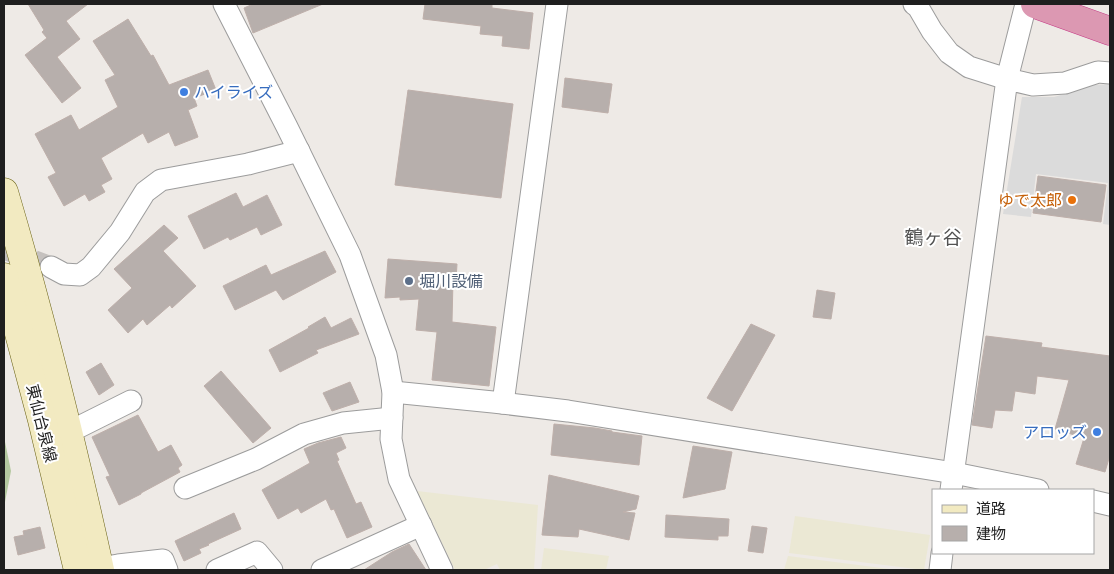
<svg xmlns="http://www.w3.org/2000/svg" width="1114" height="574" font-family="'Archivo Narrow','Noto Sans JP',sans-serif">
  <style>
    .farmland { fill: #ebe8d4 }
    .forest { fill: #b4c8a0 }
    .parking { fill: #dbdbdb }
    .building { fill: #b7afac; stroke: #beafaa }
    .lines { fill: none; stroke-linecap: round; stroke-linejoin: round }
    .street-tunnel { stroke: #c5c1be; stroke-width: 21; stroke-dasharray: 21 11; stroke-linecap: butt }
    .street-casing { stroke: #9c9c9c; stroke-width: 23 }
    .secondary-casing { stroke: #696113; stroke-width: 29 }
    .highway-casing { stroke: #c53b86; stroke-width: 29 }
    .street { stroke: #fff; stroke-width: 21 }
    .secondary { stroke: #f2eac1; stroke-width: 28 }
    .highway { stroke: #dc98b2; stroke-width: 28 }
    .shop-dot { fill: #3f7fe0; stroke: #fff; stroke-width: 2 }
    .food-dot { fill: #e8710a; stroke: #fff; stroke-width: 2 }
    .service-dot { fill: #5c6f8a; stroke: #fff; stroke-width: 2 }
    .labels { text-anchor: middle; stroke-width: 4; stroke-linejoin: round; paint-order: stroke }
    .shop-label { font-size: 16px; fill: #366cbe; stroke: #fff; text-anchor: start }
    .food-label { font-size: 16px; fill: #c56008; stroke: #fff; text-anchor: end }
    .service-label { font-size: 16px; fill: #4e5e75; stroke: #fff; text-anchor: start }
    .street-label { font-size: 16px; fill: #1f1f1f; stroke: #fff }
    .quarter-label { font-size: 19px; fill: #525252; stroke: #fff }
  </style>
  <rect width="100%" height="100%" fill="#eeeae6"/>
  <g class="farmland">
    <path d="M417 491 538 505 534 570H500L497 564 484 570H455Z"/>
    <path d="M795 516 930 535 924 570 789 553Z"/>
    <path d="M544 548 609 556 606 570H541Z"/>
    <path d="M788 556 897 570H784Z"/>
  </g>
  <path class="forest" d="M4 437 11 471 4 507Z"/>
  <path class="parking" d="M1110 84V225L1103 224 1108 183 1036 174 1031 217 1003 214 1022 97H1054L1094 85Z"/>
  <g class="building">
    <path d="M28 4H88L66 21 80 39 57 57 81 88 62 103 25 55 47 38 42 32 44 30Z"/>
    <path d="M253 4H323L253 33 244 8Z"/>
    <path d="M425 4H492V8L533 13 529 49 502 46 503 36 480 34 481 26 423 19Z"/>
    <path d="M128 19 151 56 153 55 169 85 208 70 216 90 194 98 197 106 188 110 198 137 175 146 169 132 148 143 143 133 101 158 112 179 101 185 105 192 89 201 85 194 64 206 48 177 56 173 35 134 71 115 79 130 118 107 105 80 115 75 93 41Z"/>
    <path d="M565 78 612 84 608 113 562 107Z"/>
    <path d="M408 90 513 104 501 198 395 185Z"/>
    <path d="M1038 176 1106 185 1101 222 1033 213Z"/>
    <path d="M236 193 243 207 267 195 282 225 261 235 257 227 230 240 228 237 204 249 188 216Z"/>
    <path d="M164 225 178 238 163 251 196 286 172 308 170 305 147 325 143 319 128 333 108 310 132 288 114 269Z"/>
    <path d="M325 251 336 272 283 300 276 290 235 310 223 286 266 265 271 275Z"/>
    <path d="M388 259 457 264 456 280H453L452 322 496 327 489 386 432 380 437 332 416 330 419 299 400 300V297L385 298Z"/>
    <path d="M817 290 835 293 831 319 813 317Z"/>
    <path d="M325 317 331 328 351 318 359 334 316 350 318 353 280 372 269 350 309 328 308 327Z"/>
    <path d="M751 324 775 335 732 411 707 398Z"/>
    <path d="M986 336 1042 343 1041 347 1110 356V455L1105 472 1076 464 1084 438 1055 429 1069 380 1037 376 1035 394 1015 391 1012 411 995 410 992 428 972 425Z"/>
    <path d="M101 363 114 385 99 395 86 372Z"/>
    <path d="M221 371 271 428 253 443 204 386Z"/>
    <path d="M350 382 359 402 332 411 323 393Z"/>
    <path d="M138 415 158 452 171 445 182 465 178 468 180 472 141 493V494L119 505 106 477 110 476 92 437Z"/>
    <path d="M554 424 595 428 612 431V432L642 436 639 465 551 455Z"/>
    <path d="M341 437 346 448 336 453 339 460 337 461 356 504 361 502 372 527 347 538 334 509 331 510 326 499 301 513 298 508 278 519 262 490 310 463 304 449 318 443Z"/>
    <path d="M693 446 732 452 725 489 683 498Z"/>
    <path d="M549 475 639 496 636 509 623 512 635 513 629 540 579 529 578 537 542 535Z"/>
    <path d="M234 513 241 529 208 544 209 545 199 549 201 553 184 561 175 541Z"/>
    <path d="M666 515 729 519 728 536H718V540L665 537Z"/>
    <path d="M752 526 767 528 763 553 748 551Z"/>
    <path d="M40 527 45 548 18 555 14 537 24 535 23 531Z"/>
    <path d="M409 544 426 570H364L392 552Z"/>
  </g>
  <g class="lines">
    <path class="street-tunnel" d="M4 249 51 267"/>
    <defs>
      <g id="street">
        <path d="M224 4 287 127 350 255 386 355 393 392 391 439 399 479 442 570"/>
        <path d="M914 4 918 7 932 31 949 53 969 67 1007 79 1026 4"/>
        <path d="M51 267 64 274 80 275 91 267 120 232 145 192 161 180 248 164 299 151"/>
        <path d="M393 392 493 402 568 411 954 473 1038 490"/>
        <path d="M503 403 557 4"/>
        <path d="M69 432 131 401"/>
        <path d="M185 488 256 459 304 434 343 423 392 418"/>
        <path d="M951 490 1007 79 1033 85 1065 83 1098 72 1110 73"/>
        <path d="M1093 501 1110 505"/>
        <path d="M100 568 118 565 163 560 167 570"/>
        <path d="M217 570 257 552 272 570"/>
        <path d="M322 570 421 525"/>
        <path d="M940 570 942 553"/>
      </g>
      <g id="secondary">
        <path d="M4 192C41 317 72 443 100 570"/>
        <path d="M4 277 42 420 78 570"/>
      </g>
      <path id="highway" d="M1035 4 1110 31"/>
    </defs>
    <use href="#street" class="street-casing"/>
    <use href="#secondary" class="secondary-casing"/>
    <use href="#highway" class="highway-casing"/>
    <use href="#street" class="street"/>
    <use href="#secondary" class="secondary"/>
    <use href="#highway" class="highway"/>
  </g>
  <g class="shop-dot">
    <circle cx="184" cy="92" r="5"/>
    <circle cx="1097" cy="432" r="5"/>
  </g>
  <circle class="food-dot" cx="1072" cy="200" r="5"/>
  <circle class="service-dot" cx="409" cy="281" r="5"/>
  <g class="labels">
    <g class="shop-label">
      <text x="194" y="98">ハイライズ</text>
      <text x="1087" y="438" text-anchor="end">アロッズ</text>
    </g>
    <g class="food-label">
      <text x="1062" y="206">ゆで太郎</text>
    </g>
    <g class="service-label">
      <text x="419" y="287">堀川設備</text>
    </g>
    <g class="street-label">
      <text transform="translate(42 423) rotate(76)" y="6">東仙台泉線</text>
    </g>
    <g class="quarter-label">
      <text x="933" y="244">鶴ヶ谷</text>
    </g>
  </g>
  <rect width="1114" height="574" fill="none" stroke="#1f1f1f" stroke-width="10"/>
  <rect x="932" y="489" width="162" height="65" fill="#ffffff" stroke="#a5a5a5"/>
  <rect x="942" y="505" width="25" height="8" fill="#f2eac1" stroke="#a5a5a5"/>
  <text x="976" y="514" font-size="15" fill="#1f1f1f">道路</text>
  <rect x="942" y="526" width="25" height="15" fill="#b7afac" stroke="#a5a5a5"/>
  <text x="976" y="539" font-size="15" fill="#1f1f1f">建物</text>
</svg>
